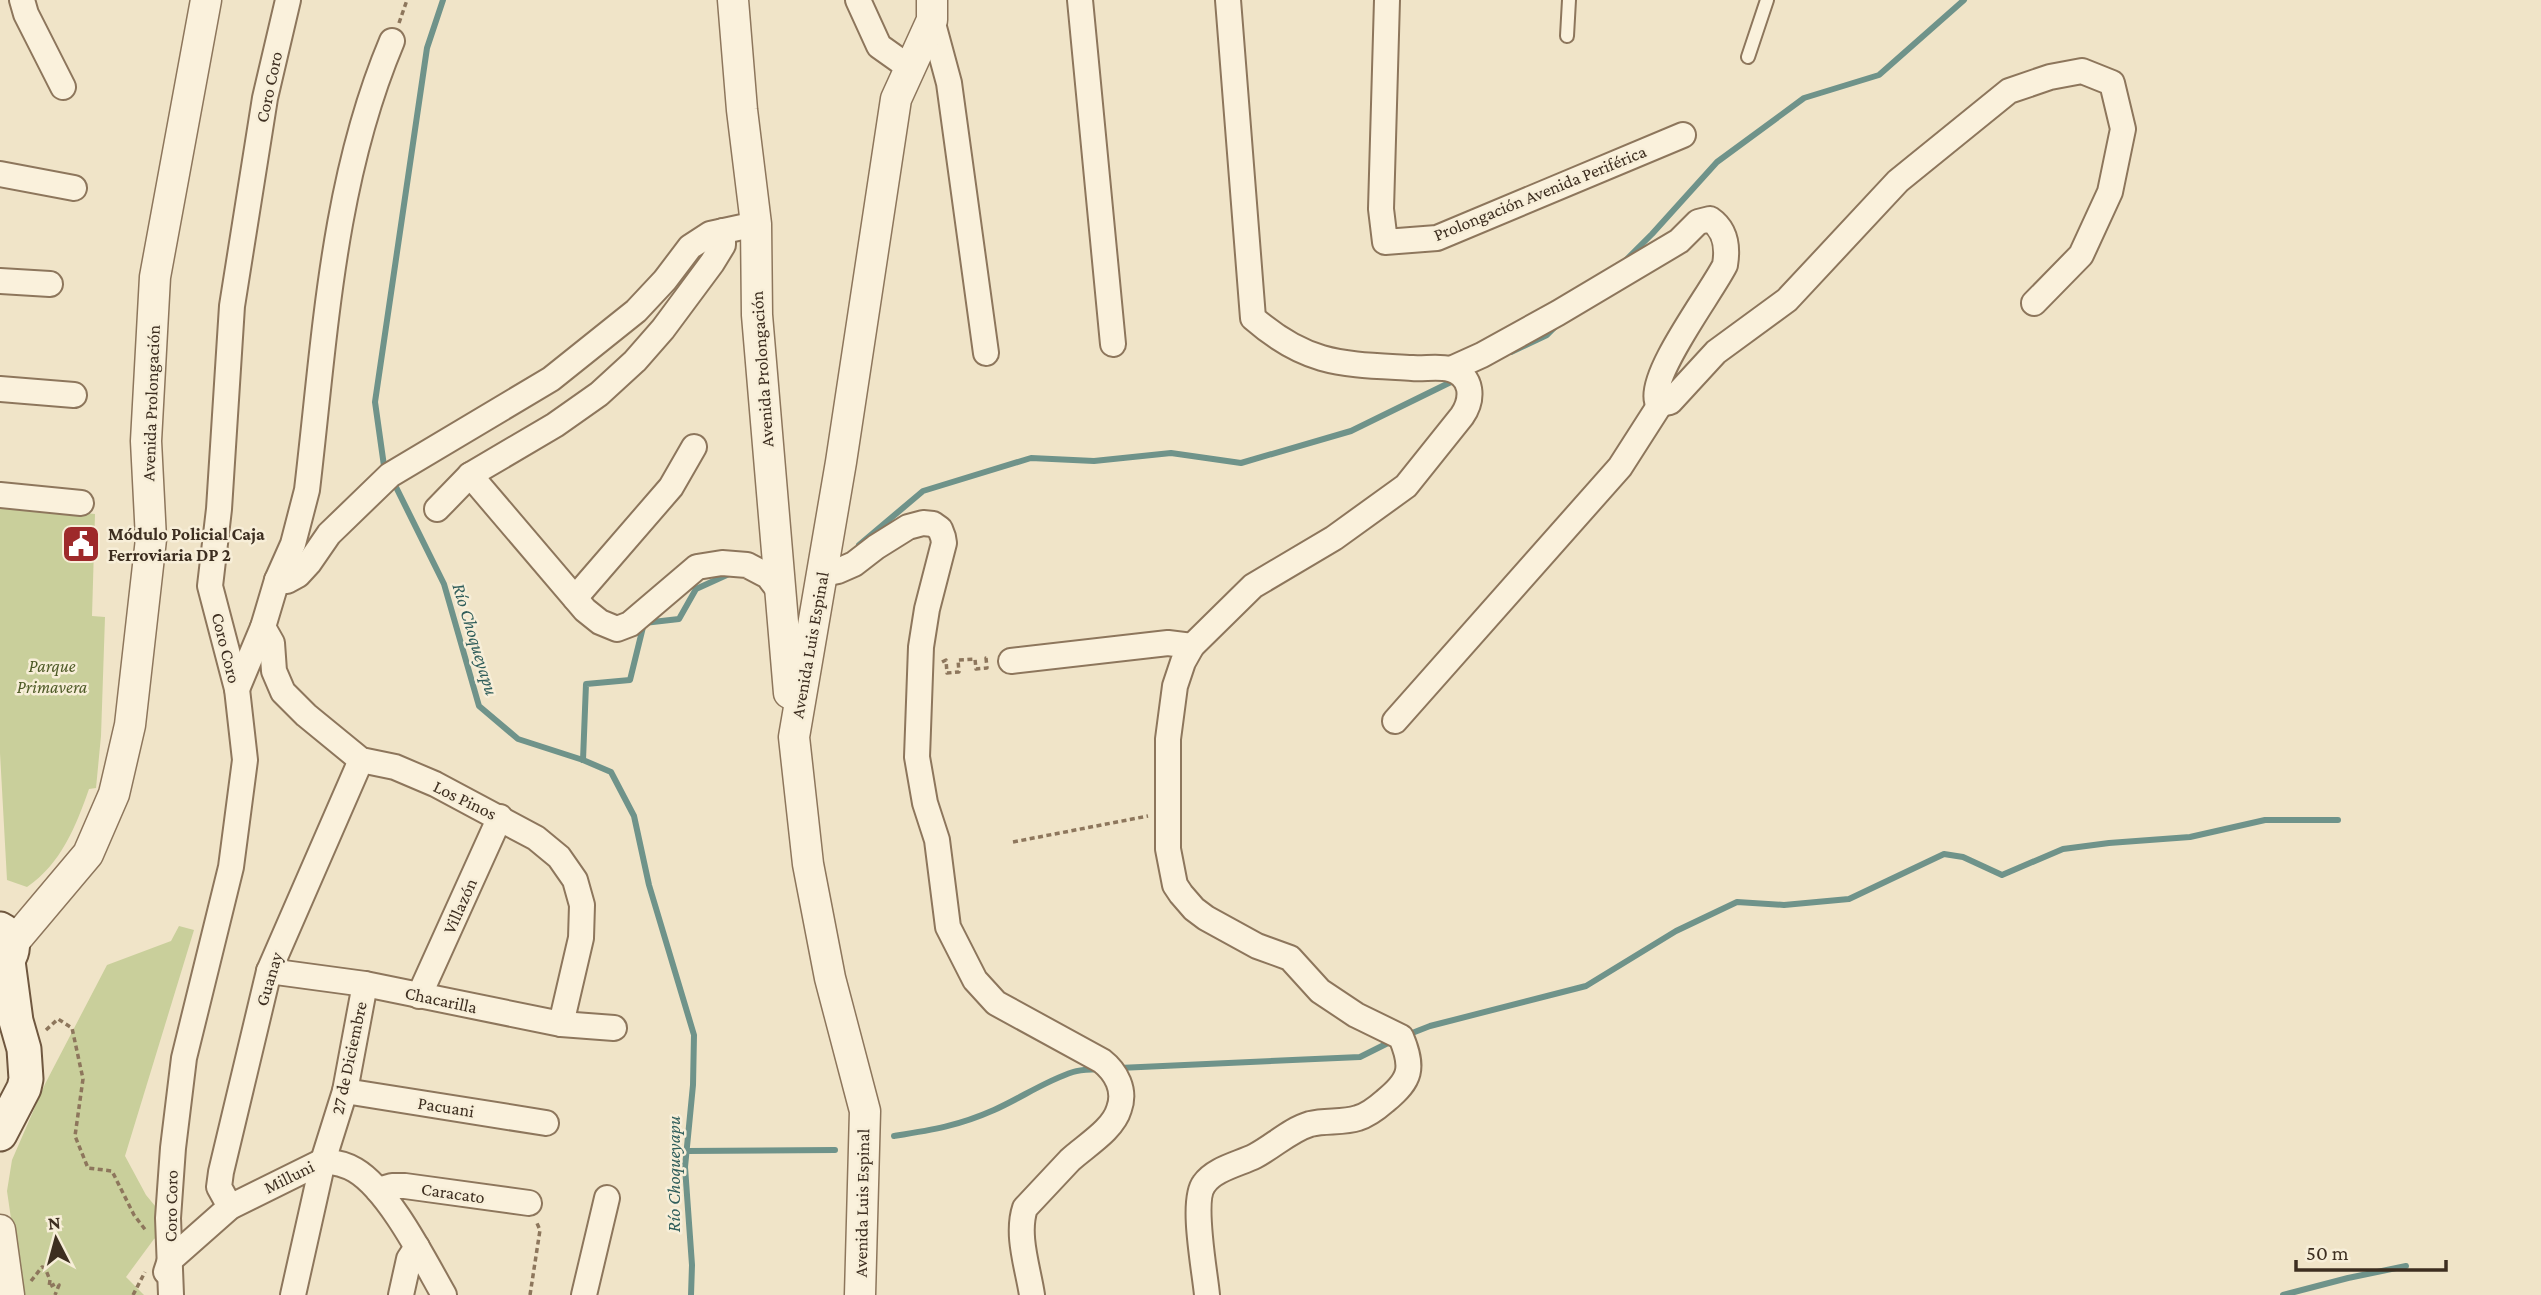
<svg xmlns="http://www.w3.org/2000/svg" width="2541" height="1295" font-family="'Crimson Pro',serif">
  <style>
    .green { fill: #c9cf9b }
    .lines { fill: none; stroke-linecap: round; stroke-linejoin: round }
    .stream { stroke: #6f938a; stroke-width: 6 }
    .service-casing { stroke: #8d765c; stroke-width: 16 }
    .minor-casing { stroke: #8d765c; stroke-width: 28 }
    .tertiary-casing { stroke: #8d765c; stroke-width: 33 }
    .secondary-casing { stroke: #6f573f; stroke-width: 37 }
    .path { stroke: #8d765c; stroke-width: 3.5; stroke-dasharray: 5 3.5; stroke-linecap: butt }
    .service { stroke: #faf1dc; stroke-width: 12 }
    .minor { stroke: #faf1dc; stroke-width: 24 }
    .tertiary { stroke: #faf1dc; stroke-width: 30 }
    .secondary { stroke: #faf1dc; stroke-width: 33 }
    .labels { text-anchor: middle; stroke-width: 5; stroke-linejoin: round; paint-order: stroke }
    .street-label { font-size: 18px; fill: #3d2e20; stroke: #f7eed8 }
    .poi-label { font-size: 18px; font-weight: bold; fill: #3d2e20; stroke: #f7eed8; text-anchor: start }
    .park-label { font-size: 18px; font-style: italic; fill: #4d5a26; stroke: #f7eed8 }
    .water-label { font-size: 19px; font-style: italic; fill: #2f5d5a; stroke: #f7eed8 }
  </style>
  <rect width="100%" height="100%" fill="#f0e4c8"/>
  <g class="green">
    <path d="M0 505 95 514 92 616 105 617 101 736 96 788 89 789C76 826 61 864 27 887L7 880 0 753Z"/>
    <path d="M179 926 194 930 125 1156 146 1195 174 1229 154 1239 126 1277 144 1295H22L7 1191 12 1160 45 1084 107 965 171 941Z"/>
  </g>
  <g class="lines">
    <g class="stream">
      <path d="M1625 261 1652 234 1717 162 1804 98 1879 75 1964 0"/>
      <path d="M1511 352 1547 335 1556 326"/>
      <path d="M387 470 384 466 375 402 427 48 443 0"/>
      <path d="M392 479 444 584 479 706 518 739 583 760 611 772 634 816 649 885 694 1035 693 1085 685 1167 692 1265 691 1295"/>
      <path d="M859 545 923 491 1031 458 1094 461 1171 453 1241 463 1351 431 1455 380"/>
      <path d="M583 760 586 684 630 680 644 623 679 619 696 589 729 574"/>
      <path d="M1407 1035 1430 1026 1586 986 1676 931 1737 902 1784 905 1849 899 1944 854 1963 857 2002 875 2063 849 2109 843 2190 837 2265 820H2338"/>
      <path d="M1119 1068 1360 1057 1394 1040"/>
      <path d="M894 1136C932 1130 958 1126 994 1110 1021 1098 1045 1081 1073 1072 1082 1069 1092 1070 1101 1069"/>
      <path d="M687 1151 835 1150"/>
      <path d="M2283 1295 2348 1278 2406 1266"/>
    </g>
    <defs>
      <g id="service">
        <path d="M1567 36 1569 0"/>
        <path d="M1748 57 1767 0"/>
      </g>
      <g id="minor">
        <path d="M22 0 26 14 63 87"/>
        <path d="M858 0 879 46 910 68"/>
        <path d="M1080 0 1113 344"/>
        <path d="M1387 0 1381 209 1385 242 1437 238 1683 135"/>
        <path d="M932 20 949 83 986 353"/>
        <path d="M0 174 74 188"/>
        <path d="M0 281 50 284"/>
        <path d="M1451 369 1482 355 1558 313 1679 241 1698 222 1710 219C1726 230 1728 247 1725 265 1711 293 1649 374 1657 401L1665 403 1670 402 1716 352 1787 300 1898 181 2009 91 2050 77 2082 71 2112 83 2123 129 2110 192 2081 255 2034 303"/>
        <path d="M0 389 74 395"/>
        <path d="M470 475 585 610 600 622 617 629 630 624 697 567 722 563 747 565 768 576 780 592"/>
        <path d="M0 495 81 503"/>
        <path d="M437 509 470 475 555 425 599 394 635 361 663 329 712 263 723 245V231"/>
        <path d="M823 574 838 571 854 564 876 547 908 527 923 523 933 524 940 529 943 537 944 543 927 609 921 647 917 757 925 803 937 840 948 927 975 980 996 1003 1102 1061C1116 1072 1126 1090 1119 1109 1113 1130 1085 1146 1070 1160 1055 1176 1040 1192 1025 1208 1016 1235 1028 1268 1032 1295"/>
        <path d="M277 580 287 581 298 575 309 563 329 534 390 475 551 379 636 311 665 280 690 247 710 234 756 224"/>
        <path d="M575 598 671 487 694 447"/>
        <path d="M263 627 272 643 274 671 283 692 306 715 361 760 395 767 435 784 536 838 559 857 575 880 582 905 581 938 561 1024"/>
        <path d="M1011 661 1168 643 1192 646"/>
        <path d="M237 689 263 627 277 580 293 544 307 490C325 338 332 183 392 41"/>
        <path d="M1395 721 1620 467 1661 403"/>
        <path d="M269 971 365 984 561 1024 614 1028"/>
        <path d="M419 996 500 817"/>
        <path d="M345 1091 546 1123"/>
        <path d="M378 1190 392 1186H405L529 1203"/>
        <path d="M230 1207 219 1187 221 1172 269 971 361 760"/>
        <path d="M166 1272 170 1260 230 1207 323 1161C334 1162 345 1164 355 1170 389 1190 424 1260 444 1295"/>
        <path d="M171 1295 168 1218 173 1148 184 1058 231 867 245 760 237 689 210 586 219 509 232 306 265 98 288 0"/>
        <path d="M293 1295 323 1161 345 1091 365 984"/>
        <path d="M401 1295 409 1259 417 1247"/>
        <path d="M584 1295 607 1198"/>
        <path d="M1207 1295C1205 1272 1191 1201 1204 1184 1214 1169 1239 1164 1255 1156 1274 1146 1290 1130 1310 1124 1326 1120 1343 1123 1358 1118 1368 1115 1377 1108 1385 1101 1411 1080 1414 1068 1401 1037L1356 1015 1320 991 1290 958 1257 946 1206 918 1194 909 1181 894 1175 885 1168 849V739L1175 686 1183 662 1192 646 1253 586 1334 538 1406 486 1462 416C1473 400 1474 376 1450 369 1438 366 1424 369 1412 368 1344 364 1308 366 1253 318L1228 0"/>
      </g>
      <g id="tertiary">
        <path d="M733 0 742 110 756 224 757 315 789 693"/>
        <path d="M13 943 88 854 114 794 130 725 151 539 146 441 155 277 206 0"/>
        <path d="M0 1230 9 1295"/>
        <path d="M860 1295 865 1111 830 978 808 864 794 737 841 462 896 99 932 20V0"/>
      </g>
      <g id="secondary">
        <path d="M0 929C18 938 15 957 0 966"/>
        <path d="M0 1134 24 1088 26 1079 24 1049 16 1021 8 961"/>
      </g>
    </defs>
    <use href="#service" class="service-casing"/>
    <use href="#minor" class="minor-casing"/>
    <use href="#tertiary" class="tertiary-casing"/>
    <use href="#secondary" class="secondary-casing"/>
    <g class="path">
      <path d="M399 23 407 0"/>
      <path d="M942 662 946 660 947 673 959 672 958 660 975 659 976 669 987 668 986 658H989"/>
      <path d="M1013 842 1148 816"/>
      <path d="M46 1030 58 1019 72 1028 83 1079 75 1136 88 1168 112 1171 134 1215 147 1232"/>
      <path d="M31 1281 42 1267 45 1268 50 1280 49 1287 55 1284 59 1285 55 1295"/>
      <path d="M133 1295 145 1272"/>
      <path d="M530 1295 540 1230 536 1221"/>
    </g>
    <use href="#service" class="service"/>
    <use href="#minor" class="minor"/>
    <use href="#tertiary" class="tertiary"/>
    <use href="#secondary" class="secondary"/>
  </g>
  <defs>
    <symbol id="civic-square" viewBox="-11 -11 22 22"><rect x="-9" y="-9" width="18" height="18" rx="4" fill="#9e2a2b" stroke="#f7eed8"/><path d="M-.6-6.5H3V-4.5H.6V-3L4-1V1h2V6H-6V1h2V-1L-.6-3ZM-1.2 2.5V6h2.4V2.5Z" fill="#fff"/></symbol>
  </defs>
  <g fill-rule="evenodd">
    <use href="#civic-square" x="59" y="522" width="44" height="44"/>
  </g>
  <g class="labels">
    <g class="street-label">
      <text transform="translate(269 87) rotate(-78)" y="6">Coro Coro</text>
      <text transform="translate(1540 193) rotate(-22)" y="6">Prolongación Avenida Periférica</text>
      <text transform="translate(762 369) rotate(-94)" y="6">Avenida Prolongación</text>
      <text transform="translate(151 403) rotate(-88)" y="6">Avenida Prolongación</text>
      <text transform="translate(810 645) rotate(-80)" y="6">Avenida Luis Espinal</text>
      <text transform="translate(226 648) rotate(76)" y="6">Coro Coro</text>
      <text transform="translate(465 800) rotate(26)" y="6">Los Pinos</text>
      <text transform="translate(460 906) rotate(-66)" y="6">Villazón</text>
      <text transform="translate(269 979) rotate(-73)" y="6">Guanay</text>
      <text transform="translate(441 1000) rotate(12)" y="6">Chacarilla</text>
      <text transform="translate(349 1058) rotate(-78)" y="6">27 de Diciembre</text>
      <text transform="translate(446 1107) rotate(9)" y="6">Pacuani</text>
      <text transform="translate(289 1177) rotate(-26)" y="6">Milluni</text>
      <text transform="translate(453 1193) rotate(8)" y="6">Caracato</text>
      <text transform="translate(862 1203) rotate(-89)" y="6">Avenida Luis Espinal</text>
      <text transform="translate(171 1206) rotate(-89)" y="6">Coro Coro</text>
    </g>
    <g class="poi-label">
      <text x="108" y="540">Módulo Policial Caja<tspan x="108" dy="21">Ferroviaria DP 2</tspan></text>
    </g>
    <g class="park-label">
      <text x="52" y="672">Parque<tspan x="52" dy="21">Primavera</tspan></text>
    </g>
    <g class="water-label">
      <text transform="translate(476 639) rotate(73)" y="7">Río Choqueyapu</text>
      <text transform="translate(673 1174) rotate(-90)" y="7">Río Choqueyapu</text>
    </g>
  </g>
  <g transform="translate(56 1239) rotate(354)" stroke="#f7eed8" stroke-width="5" paint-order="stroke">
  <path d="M0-5L12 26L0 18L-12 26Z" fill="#3d2e20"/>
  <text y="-10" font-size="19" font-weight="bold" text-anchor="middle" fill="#3d2e20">N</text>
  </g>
  <path d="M2296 1260v10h150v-10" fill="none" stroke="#3d2e20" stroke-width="3.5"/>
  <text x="2306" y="1260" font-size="21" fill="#3d2e20" stroke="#f7eed8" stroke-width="5" paint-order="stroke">50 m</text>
</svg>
